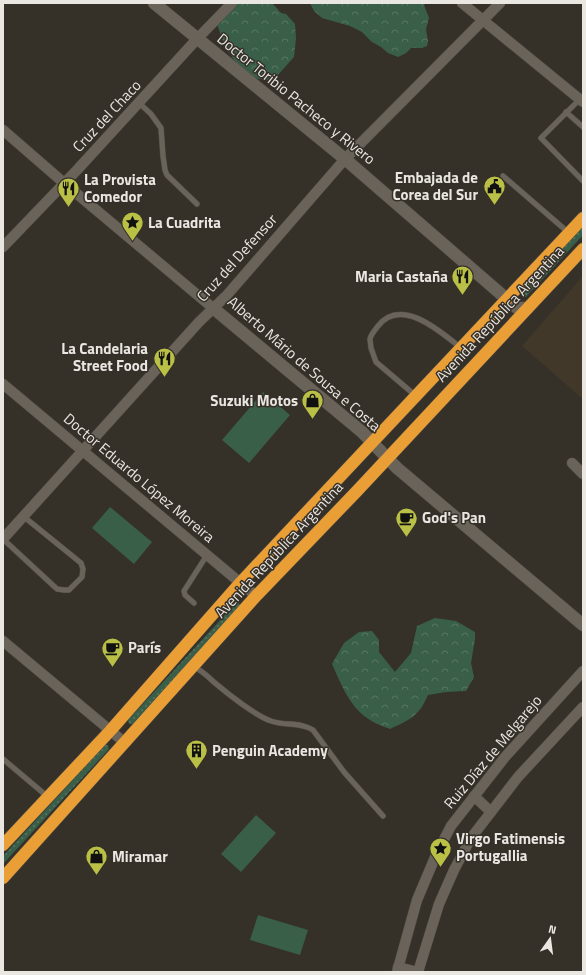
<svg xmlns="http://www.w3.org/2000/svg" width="586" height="975" font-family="'Titillium Web',sans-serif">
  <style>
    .built { fill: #42382a }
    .grass { fill: url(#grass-dots) }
    .forest { fill: url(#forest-crowns) }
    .pitch { fill: #3a5f49 }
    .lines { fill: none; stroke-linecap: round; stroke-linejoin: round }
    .lane-casing { stroke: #524e46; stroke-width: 6 }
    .street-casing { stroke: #524e46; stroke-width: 11 }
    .secondary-casing { stroke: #524e46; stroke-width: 13 }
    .highway-casing { stroke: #524e46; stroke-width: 13 }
    .lane { stroke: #69635a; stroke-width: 5 }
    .street { stroke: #69635a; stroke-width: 10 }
    .secondary { stroke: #69635a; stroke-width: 12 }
    .highway { stroke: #e99f35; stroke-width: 12 }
    .labels { text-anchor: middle; stroke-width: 3; stroke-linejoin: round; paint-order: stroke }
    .street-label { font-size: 15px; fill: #eae6e1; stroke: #353028 }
    .poi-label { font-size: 15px; font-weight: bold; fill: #eae6e1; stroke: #353028; text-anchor: start }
  </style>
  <defs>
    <pattern id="grass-dots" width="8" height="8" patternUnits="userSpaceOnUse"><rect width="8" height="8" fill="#3a5f49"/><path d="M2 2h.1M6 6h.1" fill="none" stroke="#577663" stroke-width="1.8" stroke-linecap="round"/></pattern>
    <pattern id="forest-crowns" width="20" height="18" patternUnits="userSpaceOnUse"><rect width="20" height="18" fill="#3a5f49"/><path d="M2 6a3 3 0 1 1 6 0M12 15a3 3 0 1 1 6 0" fill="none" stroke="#577663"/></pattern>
  </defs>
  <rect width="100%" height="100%" fill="#353028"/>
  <path class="built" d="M583 276V399L522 346Z"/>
  <g class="grass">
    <path d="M583 226V235L526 297H523L522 292Z"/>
    <path d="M237 602 240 604V607L133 724H129L128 720Z"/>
    <path d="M105 745H108L109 749 3 864V856Z"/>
  </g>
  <g class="forest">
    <path d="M230 3H272L281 13 286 14 295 24 296 38 294 57 277 76 268 80 253 78 234 60 224 44 217 24Z"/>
    <path d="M310 3H426L424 5 429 18 426 29 428 41 427 46 422 48H411L406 53 398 57 388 53 381 47 372 42 362 32 350 26 322 18 314 11Z"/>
    <path d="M435 618 456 621 475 632V639L471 663 474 677 466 691 446 692 428 695C419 716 410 720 390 729 383 726 376 724 370 720 350 708 341 684 332 664L344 643 359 632 372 631 379 640V652L395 672 411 653 417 626Z"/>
  </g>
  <g class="pitch">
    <path d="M263 392 290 415 249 463 222 440Z"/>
    <path d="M110 507 152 542 134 564 92 528Z"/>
    <path d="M256 815 276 833 241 872 221 854Z"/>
    <path d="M258 915 308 930 300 955 250 940Z"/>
  </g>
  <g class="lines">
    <defs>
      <g id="lane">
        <path d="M580 99 541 138 583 181"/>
        <path d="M139 103 151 114 161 128 163 156 165 170 167 175 197 204"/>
        <path d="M566 112 583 127"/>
        <path d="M503 176 569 233"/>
        <path d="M416 396 376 362 371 348 370 339C371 334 375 330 378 326 401 296 441 332 461 348"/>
        <path d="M3 539 57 589 64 590H69L82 577 83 569 81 563 23 516"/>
        <path d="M194 603 185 595 184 591 207 555"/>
        <path d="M194 667C203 671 208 677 215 683 228 694 256 716 271 721 285 726 301 722 313 730L344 772 383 816"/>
        <path d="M3 759 48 797"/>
      </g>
      <g id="street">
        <path d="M462 3 583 102"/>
        <path d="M3 130 64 183 213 308"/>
        <path d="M3 247 77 170 197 39 232 3"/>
        <path d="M3 384 256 596"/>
        <path d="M572 463 583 474"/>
        <path d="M3 539 199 322 227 295 345 159 500 3"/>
        <path d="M3 641 124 742"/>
        <path d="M474 796 491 812"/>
        <path d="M398 967 418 972"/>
        <path d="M397 972 417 900 436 855 451 826 505 757 583 671"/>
        <path d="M418 972 439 904 454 870 471 838 518 777 583 707"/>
      </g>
      <g id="secondary">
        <path d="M154 3 345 159 517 308H528"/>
        <path d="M213 308 362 432 397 468 583 625"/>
      </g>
      <g id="highway">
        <path d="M3 845 110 731 241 582 583 218"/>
        <path d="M3 878 256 596 357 491 583 249"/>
      </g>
    </defs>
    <use href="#lane" class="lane-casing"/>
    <use href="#street" class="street-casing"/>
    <use href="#secondary" class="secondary-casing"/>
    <use href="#highway" class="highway-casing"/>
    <use href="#lane" class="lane"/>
    <use href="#street" class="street"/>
    <use href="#secondary" class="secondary"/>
    <use href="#highway" class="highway"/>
  </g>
  <defs>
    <symbol id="civic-pin" viewBox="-11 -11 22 30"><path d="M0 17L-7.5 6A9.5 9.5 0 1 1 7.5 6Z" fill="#bac046" stroke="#353028"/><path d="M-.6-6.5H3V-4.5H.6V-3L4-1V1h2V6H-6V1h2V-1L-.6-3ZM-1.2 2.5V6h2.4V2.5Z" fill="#111"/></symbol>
    <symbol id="restaurant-pin" viewBox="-11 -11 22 30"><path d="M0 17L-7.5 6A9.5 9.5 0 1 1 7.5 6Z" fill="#bac046" stroke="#353028"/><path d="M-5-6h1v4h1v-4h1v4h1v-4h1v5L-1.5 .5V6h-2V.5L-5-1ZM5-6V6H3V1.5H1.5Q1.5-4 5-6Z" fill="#111"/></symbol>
    <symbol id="sight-pin" viewBox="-11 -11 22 30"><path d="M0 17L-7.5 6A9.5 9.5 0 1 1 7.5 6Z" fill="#bac046" stroke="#353028"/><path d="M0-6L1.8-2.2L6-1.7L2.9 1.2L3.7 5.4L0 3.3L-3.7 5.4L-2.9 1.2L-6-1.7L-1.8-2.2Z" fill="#111"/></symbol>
    <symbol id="shop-pin" viewBox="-11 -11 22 30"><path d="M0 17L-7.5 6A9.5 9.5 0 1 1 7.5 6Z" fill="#bac046" stroke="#353028"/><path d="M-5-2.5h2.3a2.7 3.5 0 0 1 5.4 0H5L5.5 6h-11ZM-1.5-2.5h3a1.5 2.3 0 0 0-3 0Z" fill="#111"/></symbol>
    <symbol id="cafe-pin" viewBox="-11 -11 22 30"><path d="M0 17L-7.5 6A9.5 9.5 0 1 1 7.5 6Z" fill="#bac046" stroke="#353028"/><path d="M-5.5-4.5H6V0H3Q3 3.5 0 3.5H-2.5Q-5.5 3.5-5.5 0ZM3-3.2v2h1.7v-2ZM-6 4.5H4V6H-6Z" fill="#111"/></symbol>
    <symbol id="building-pin" viewBox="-11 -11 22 30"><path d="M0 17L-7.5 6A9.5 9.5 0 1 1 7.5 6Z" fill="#bac046" stroke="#353028"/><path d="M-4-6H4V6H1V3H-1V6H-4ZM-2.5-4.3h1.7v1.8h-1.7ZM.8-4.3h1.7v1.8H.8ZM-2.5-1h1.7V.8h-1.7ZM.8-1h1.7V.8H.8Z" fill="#111"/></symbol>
  </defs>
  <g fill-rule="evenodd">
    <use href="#civic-pin" x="482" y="174" width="25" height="34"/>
    <use href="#restaurant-pin" x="56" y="176" width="25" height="34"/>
    <use href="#sight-pin" x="120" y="210" width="25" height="34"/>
    <use href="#restaurant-pin" x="450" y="264" width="25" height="34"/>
    <use href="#restaurant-pin" x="152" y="346" width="25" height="34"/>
    <use href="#shop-pin" x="300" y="388" width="25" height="34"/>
    <use href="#cafe-pin" x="394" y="506" width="25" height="34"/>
    <use href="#cafe-pin" x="100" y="636" width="25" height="34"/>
    <use href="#building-pin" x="184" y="738" width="25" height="34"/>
    <use href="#sight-pin" x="428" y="836" width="25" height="34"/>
    <use href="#shop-pin" x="84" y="844" width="25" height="34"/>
  </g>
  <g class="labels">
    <g class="street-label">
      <text transform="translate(296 99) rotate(39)" y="5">Doctor Toribio Pacheco y Rivero</text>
      <text transform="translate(107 116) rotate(-47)" y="5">Cruz del Chaco</text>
      <text transform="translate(237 258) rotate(-48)" y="5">Cruz del Defensor</text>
      <text transform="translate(500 314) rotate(-47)" y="5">Avenida República Argentina</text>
      <text transform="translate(304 364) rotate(41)" y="5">Alberto Mário de Sousa e Costa</text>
      <text transform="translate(139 478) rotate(40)" y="5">Doctor Eduardo López Moreira</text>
      <text transform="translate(279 550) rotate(-47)" y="5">Avenida República Argentina</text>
      <text transform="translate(493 752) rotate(-50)" y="5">Ruiz Díaz de Melgarejo</text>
    </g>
    <g class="poi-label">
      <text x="478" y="183" text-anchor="end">Embajada de<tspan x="478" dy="17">Corea del Sur</tspan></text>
      <text x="84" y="185">La Provista<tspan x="84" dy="17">Comedor</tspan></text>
      <text x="148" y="228">La Cuadrita</text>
      <text x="448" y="282" text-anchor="end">Maria Castaña</text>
      <text x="148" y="354" text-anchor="end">La Candelaria<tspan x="148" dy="17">Street Food</tspan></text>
      <text x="298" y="406" text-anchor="end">Suzuki Motos</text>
      <text x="422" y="523">God's Pan</text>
      <text x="128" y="653">París</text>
      <text x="212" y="756">Penguin Academy</text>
      <text x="456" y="844">Virgo Fatimensis<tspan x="456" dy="17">Portugallia</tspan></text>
      <text x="112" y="862">Miramar</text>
    </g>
  </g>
  <rect width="586" height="975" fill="none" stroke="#eae6e1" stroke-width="8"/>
  <g transform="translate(550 939) rotate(14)" stroke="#353028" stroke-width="3" paint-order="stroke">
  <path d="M0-3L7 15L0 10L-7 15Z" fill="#eae6e1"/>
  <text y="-6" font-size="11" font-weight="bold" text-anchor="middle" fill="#eae6e1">N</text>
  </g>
</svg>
